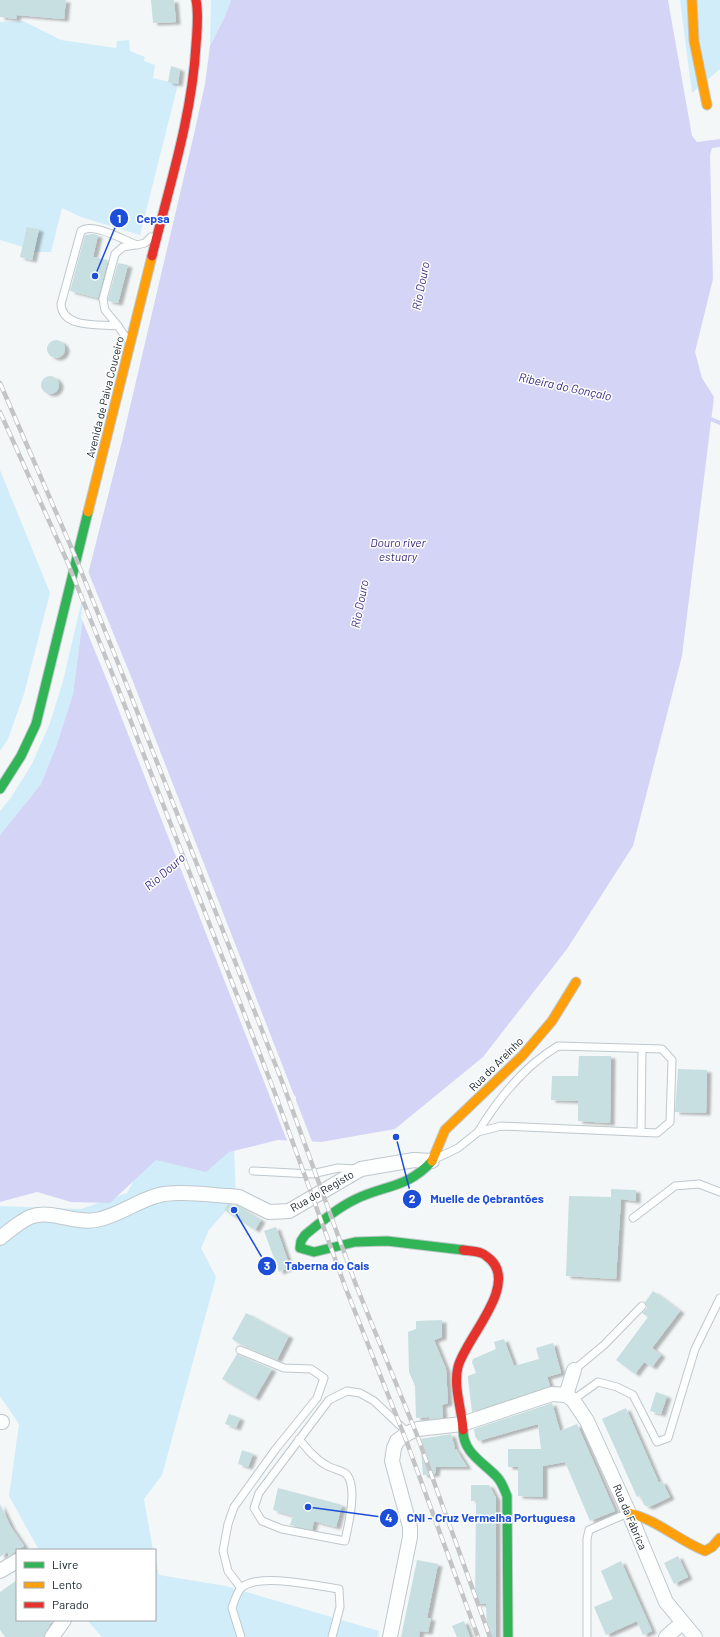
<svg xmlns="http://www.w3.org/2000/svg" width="720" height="1637" font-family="Barlow,sans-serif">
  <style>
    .green { fill: #d1edf9 }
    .water { fill: #d4d5f6; fill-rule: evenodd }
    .pier { fill: #f3f7f8; fill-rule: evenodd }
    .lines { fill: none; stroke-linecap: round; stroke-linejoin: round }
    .stream { stroke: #d4d5f6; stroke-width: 4 }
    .building { fill: #c7dfe1; filter: url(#shadow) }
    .lane-casing { stroke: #bfc8cc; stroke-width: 9 }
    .street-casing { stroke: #bfc8cc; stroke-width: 16 }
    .fast-casing { stroke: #bfc8cc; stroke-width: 11 }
    .slow-casing { stroke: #bfc8cc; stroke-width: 11 }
    .jam-casing { stroke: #bfc8cc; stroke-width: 11 }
    .lane { stroke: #fdfefe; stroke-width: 7 }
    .street { stroke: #fdfefe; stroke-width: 14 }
    .fast { stroke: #30b455; stroke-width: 9 }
    .slow { stroke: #ff9f0a; stroke-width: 9 }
    .jam { stroke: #e5322d; stroke-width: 9 }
    .rail-casing { stroke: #c3c4c5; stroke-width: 4.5 }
    .rail { stroke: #fff; stroke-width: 3; stroke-dasharray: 9; stroke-linecap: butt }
    .labels { text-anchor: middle; stroke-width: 3; stroke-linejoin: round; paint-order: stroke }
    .street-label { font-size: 11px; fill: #112026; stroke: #fff }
    .water-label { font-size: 12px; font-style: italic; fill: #392b80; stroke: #fff }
    .leader { fill: none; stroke: #1d4ed8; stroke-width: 1.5 }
    .callout-dot { fill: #1d4ed8; stroke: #fff; stroke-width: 1.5 }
    .mark-label { font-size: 12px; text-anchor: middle; font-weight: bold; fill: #fff }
    .callout-label { font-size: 12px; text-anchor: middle; font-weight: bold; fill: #1d4ed8; stroke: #fff; stroke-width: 3; stroke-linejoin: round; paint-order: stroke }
  </style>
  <defs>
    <filter id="shadow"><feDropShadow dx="4.5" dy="2.5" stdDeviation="1" flood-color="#0004"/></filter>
  </defs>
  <rect width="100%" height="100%" fill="#f3f7f8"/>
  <g class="green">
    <path d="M211 0H231L225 16 210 46Z"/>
    <path d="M680 0H720V69L692 93Z"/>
    <path d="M23 21 61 40 116 48 117 41 129 40 130 51 145 57 144 61 155 65 153 78 178 84 140 235 81 217 62 208 51 252H34L39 229 28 227 23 247 0 240V22Z"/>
    <path d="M0 470 50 593 24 694 8 739 0 751Z"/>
    <path d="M89 570 73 694 57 744 41 784 0 835V811L10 799 32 764 50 723 63 681Z"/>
    <path d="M149 1146 234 1149 236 1199 209 1230 201 1248 216 1277 162 1475 144 1499 153 1550H39L9 1496 19 1424 0 1396V1206L81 1209 127 1193 140 1169Z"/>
    <path d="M155 1557 159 1575 226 1586 379 1631 378 1637H102L87 1620H155Z"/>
  </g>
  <path class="water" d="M231 0H668L692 136 697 142 720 139V147L712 148 710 155 713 279 695 352 702 378 714 397 682 656 633 846 567 949 483 1057 395 1129 321 1142 278 1140 266 1143 229 1152 206 1172 156 1160 110 1203 71 1202 37 1192 0 1202V835L41 784 57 744 73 694 89 570 122 441 194 134 205 84 210 46 225 16ZM117 672 126 673 132 679V688L125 694H116L110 688V679ZM281 1091H290L296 1097V1106L289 1112H280L274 1106V1097Z"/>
  <path class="pier" d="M87 569 132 679 313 1144 288 1143 110 688 81 617ZM118 674 125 675 130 680V687L125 692H117L112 687V680ZM282 1093H289L294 1098V1105L288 1110H281L276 1105V1098Z"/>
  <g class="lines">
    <path class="stream" d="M706 417 720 423"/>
  </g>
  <g class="building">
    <path d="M0 0H66L64 19 17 15 16 19 0 17Z"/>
    <path d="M151 0H174L176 22 153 23Z"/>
    <path d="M171 66 180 69 178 84 168 82Z"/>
    <path d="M27 227 39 229 32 260 20 257Z"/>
    <path d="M93 234 98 235 93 257 108 260 98 298 70 291 85 235Z"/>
    <path d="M118 263 128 265 118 303 108 301V299Z"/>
    <circle cx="56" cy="349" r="9"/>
    <circle cx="50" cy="385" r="9"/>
    <path d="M579 1056H611L610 1123 578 1121V1101L551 1100 552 1076H578Z"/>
    <path d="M678 1069 707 1070 706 1113 675 1112Z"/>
    <path d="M611 1189 636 1190V1201L621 1199 616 1279 566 1276 569 1196 611 1197Z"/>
    <path d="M228 1204 237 1205 261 1220 255 1230 224 1210Z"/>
    <path d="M276 1227 290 1267 279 1272 264 1231Z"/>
    <path d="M653 1291 680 1311 652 1348 661 1355 652 1367 644 1362 635 1374 616 1360 648 1317 642 1313 647 1308 645 1302Z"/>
    <path d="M246 1313 289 1336 277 1360 242 1345 232 1339Z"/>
    <path d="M442 1320V1337L434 1340 446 1369 448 1403 442 1405 443 1418 429 1419V1417L416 1418 415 1386 409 1372 408 1332 416 1329V1321Z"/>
    <path d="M504 1339 514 1366 539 1359 536 1348 553 1343 561 1373 547 1377 550 1386 472 1412 468 1379V1376L476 1373 472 1362 473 1359 496 1349 494 1342Z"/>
    <path d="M237 1354 272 1369 255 1398 222 1379Z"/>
    <path d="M656 1392 667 1396 661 1414 650 1411Z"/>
    <path d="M552 1403 560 1431 577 1424 615 1511 590 1521 565 1462 543 1466V1497L518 1496V1467H508V1449H541L538 1424 478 1441 475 1436 474 1429Z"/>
    <path d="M626 1408 659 1483 662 1481 670 1497 649 1507 644 1505 640 1495 637 1497 602 1419Z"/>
    <path d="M229 1414 240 1418 236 1428 225 1424Z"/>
    <path d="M451 1434 455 1448 453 1449H456L467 1467H436L435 1474 423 1475 420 1439Z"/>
    <path d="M242 1450 253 1454 248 1467 238 1464Z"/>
    <path d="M471 1485H489L496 1498V1637H487L486 1604 475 1603 476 1501H471Z"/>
    <path d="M278 1488 342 1505 336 1527 314 1521 312 1530 290 1525 293 1516 273 1510Z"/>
    <path d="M0 1504 11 1527 24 1546 9 1556 7 1552 0 1557Z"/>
    <path d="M678 1556 688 1577 674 1584 664 1563Z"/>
    <path d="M417 1560 438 1564 427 1618H431L428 1632 420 1631 419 1637H401Z"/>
    <path d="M621 1561 652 1631 643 1635 637 1621 606 1635 594 1607 613 1599 601 1571Z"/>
    <path d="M17 1580V1620H52L44 1637H5L0 1630V1592Z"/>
    <path d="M464 1621 470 1637H457L452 1626Z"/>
  </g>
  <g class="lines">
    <defs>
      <g id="lane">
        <path d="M118 326 105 310 103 299 115 254 123 247 135 245"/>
        <path d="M127 339 118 326C100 324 62 329 61 304L81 231C94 222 123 240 137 245L145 243 151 237"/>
        <path d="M641 1132 642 1049"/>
        <path d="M437 1158 458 1148 478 1132 501 1126 657 1133 670 1122 672 1060 662 1049 558 1046C524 1066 498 1099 478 1132"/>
        <path d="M253 1171 312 1174 338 1168 357 1169"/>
        <path d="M633 1218 675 1186 699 1184 720 1192"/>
        <path d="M240 1350 284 1368 311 1369 324 1378 317 1398 275 1450 234 1507 228 1524 223 1551 228 1571 241 1588"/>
        <path d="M574 1370 604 1345 642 1306"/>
        <path d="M573 1400 598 1382 617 1387 633 1395 657 1442 668 1438 695 1349 720 1298"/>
        <path d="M299 1439C307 1449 316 1460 328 1466 333 1469 340 1470 345 1473 359 1484 348 1526 345 1541L282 1529 262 1521 254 1508 259 1493 329 1400 347 1391 360 1393 374 1401 408 1433"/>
        <path d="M241 1637 232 1608C234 1602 237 1592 241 1588 258 1572 317 1586 339 1589L340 1607 332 1637"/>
        <path d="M587 1637V1539L589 1530 628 1513"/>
      </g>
      <g id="street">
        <path d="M0 1238C9 1231 19 1222 30 1217 51 1209 74 1224 96 1220 118 1216 135 1202 156 1196 174 1190 209 1195 229 1196L239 1197 269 1212 289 1211 361 1169 414 1160 432 1161"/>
        <path d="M566 1395 574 1370"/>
        <path d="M0 1422H2"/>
        <path d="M0 1571 17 1561"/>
        <path d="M52 1637 64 1620"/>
        <path d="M390 1637 410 1537V1527L392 1461 394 1448 397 1441 408 1433 418 1429 462 1424 552 1394 566 1395 573 1400 587 1421 629 1513 666 1602 695 1637"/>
        <path d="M666 1637 682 1623"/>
      </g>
      <g id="fast">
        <path d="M0 789 21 756 36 724 88 512"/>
        <path d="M432 1161C408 1188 385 1185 356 1199 337 1208 321 1222 305 1235L301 1241 300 1248 314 1252 355 1242 387 1241 463 1250"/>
        <path d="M463 1430C463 1453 483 1462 497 1477 502 1482 504 1489 507 1496L508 1637"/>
      </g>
      <g id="slow">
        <path d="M692 0 694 41 707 105"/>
        <path d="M88 512 152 256"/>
        <path d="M432 1161 445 1130 523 1055 552 1021 576 982"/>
        <path d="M629 1513C657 1520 678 1540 705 1551L712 1547 720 1538"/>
      </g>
      <g id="jam">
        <path d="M152 256C169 187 192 117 196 45 197 30 199 15 196 0"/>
        <path d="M463 1430C462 1409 453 1387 458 1367 465 1339 518 1287 491 1260 488 1258 485 1254 481 1253 476 1251 469 1251 463 1250"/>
      </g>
    </defs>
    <use href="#lane" class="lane-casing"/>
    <use href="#street" class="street-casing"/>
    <use href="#fast" class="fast-casing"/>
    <use href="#slow" class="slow-casing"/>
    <use href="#jam" class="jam-casing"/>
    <use href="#lane" class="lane"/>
    <use href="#street" class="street"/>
    <use href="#fast" class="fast"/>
    <use href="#slow" class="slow"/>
    <use href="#jam" class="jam"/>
    <defs>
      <g id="rail">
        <path d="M0 383 75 556 124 678 283 1084 356 1285 417 1435 490 1637"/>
        <path d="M0 412 67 561 116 683 273 1088 346 1289 406 1440 478 1637"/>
      </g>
    </defs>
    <use href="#rail" class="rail-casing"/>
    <use href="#rail" class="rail"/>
  </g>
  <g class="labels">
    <g class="street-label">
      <text transform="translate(105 397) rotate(-76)" y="4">Avenida de Paiva Couceiro</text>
      <text transform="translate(496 1064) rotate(-45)" y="4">Rua do Areínho</text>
      <text transform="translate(322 1191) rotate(-30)" y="4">Rua do Registo</text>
      <text transform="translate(630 1517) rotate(67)" y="4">Rua da Fábrica</text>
    </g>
    <g class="water-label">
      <text transform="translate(421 286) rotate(-79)" y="4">Rio Douro</text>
      <text transform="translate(565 387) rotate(12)" y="4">Ribeira do Gonçalo</text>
      <text x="398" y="547">Douro river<tspan x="398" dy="14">estuary</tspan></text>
      <text transform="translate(360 604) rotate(-79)" y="4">Rio Douro</text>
      <text transform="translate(165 872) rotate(-41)" y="4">Rio Douro</text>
    </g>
  </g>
  <path class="leader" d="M95 276L119 218M396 1137L412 1199M234 1210L267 1266M308 1507L389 1518"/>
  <g class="callout-dot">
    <circle cx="95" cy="276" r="4"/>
    <circle cx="396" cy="1137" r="4"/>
    <circle cx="234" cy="1210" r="4"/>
    <circle cx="308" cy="1507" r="4"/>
    <circle cx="119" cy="218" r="10"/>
    <circle cx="412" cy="1199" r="10"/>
    <circle cx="267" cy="1266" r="10"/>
    <circle cx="389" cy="1518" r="10"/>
  </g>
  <g class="mark-label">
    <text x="119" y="223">1</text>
    <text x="412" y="1203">2</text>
    <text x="267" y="1270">3</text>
    <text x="389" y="1522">4</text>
  </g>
  <g class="callout-label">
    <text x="153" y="223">Cepsa</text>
    <text x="487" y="1203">Muelle de Qebrantões</text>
    <text x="327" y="1270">Taberna do Cais</text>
    <text x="491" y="1522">CNI - Cruz Vermelha Portuguesa</text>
  </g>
  <rect x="16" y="1549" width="140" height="72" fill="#ffffff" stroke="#a0a6a8"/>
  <rect x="24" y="1562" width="20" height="6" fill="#30b455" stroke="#a0a6a8"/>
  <text x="52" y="1569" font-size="12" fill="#112026">Livre</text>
  <rect x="24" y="1582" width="20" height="6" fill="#ff9f0a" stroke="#a0a6a8"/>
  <text x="52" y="1589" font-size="12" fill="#112026">Lento</text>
  <rect x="24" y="1602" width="20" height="6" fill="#e5322d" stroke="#a0a6a8"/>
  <text x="52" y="1609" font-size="12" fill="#112026">Parado</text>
</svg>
